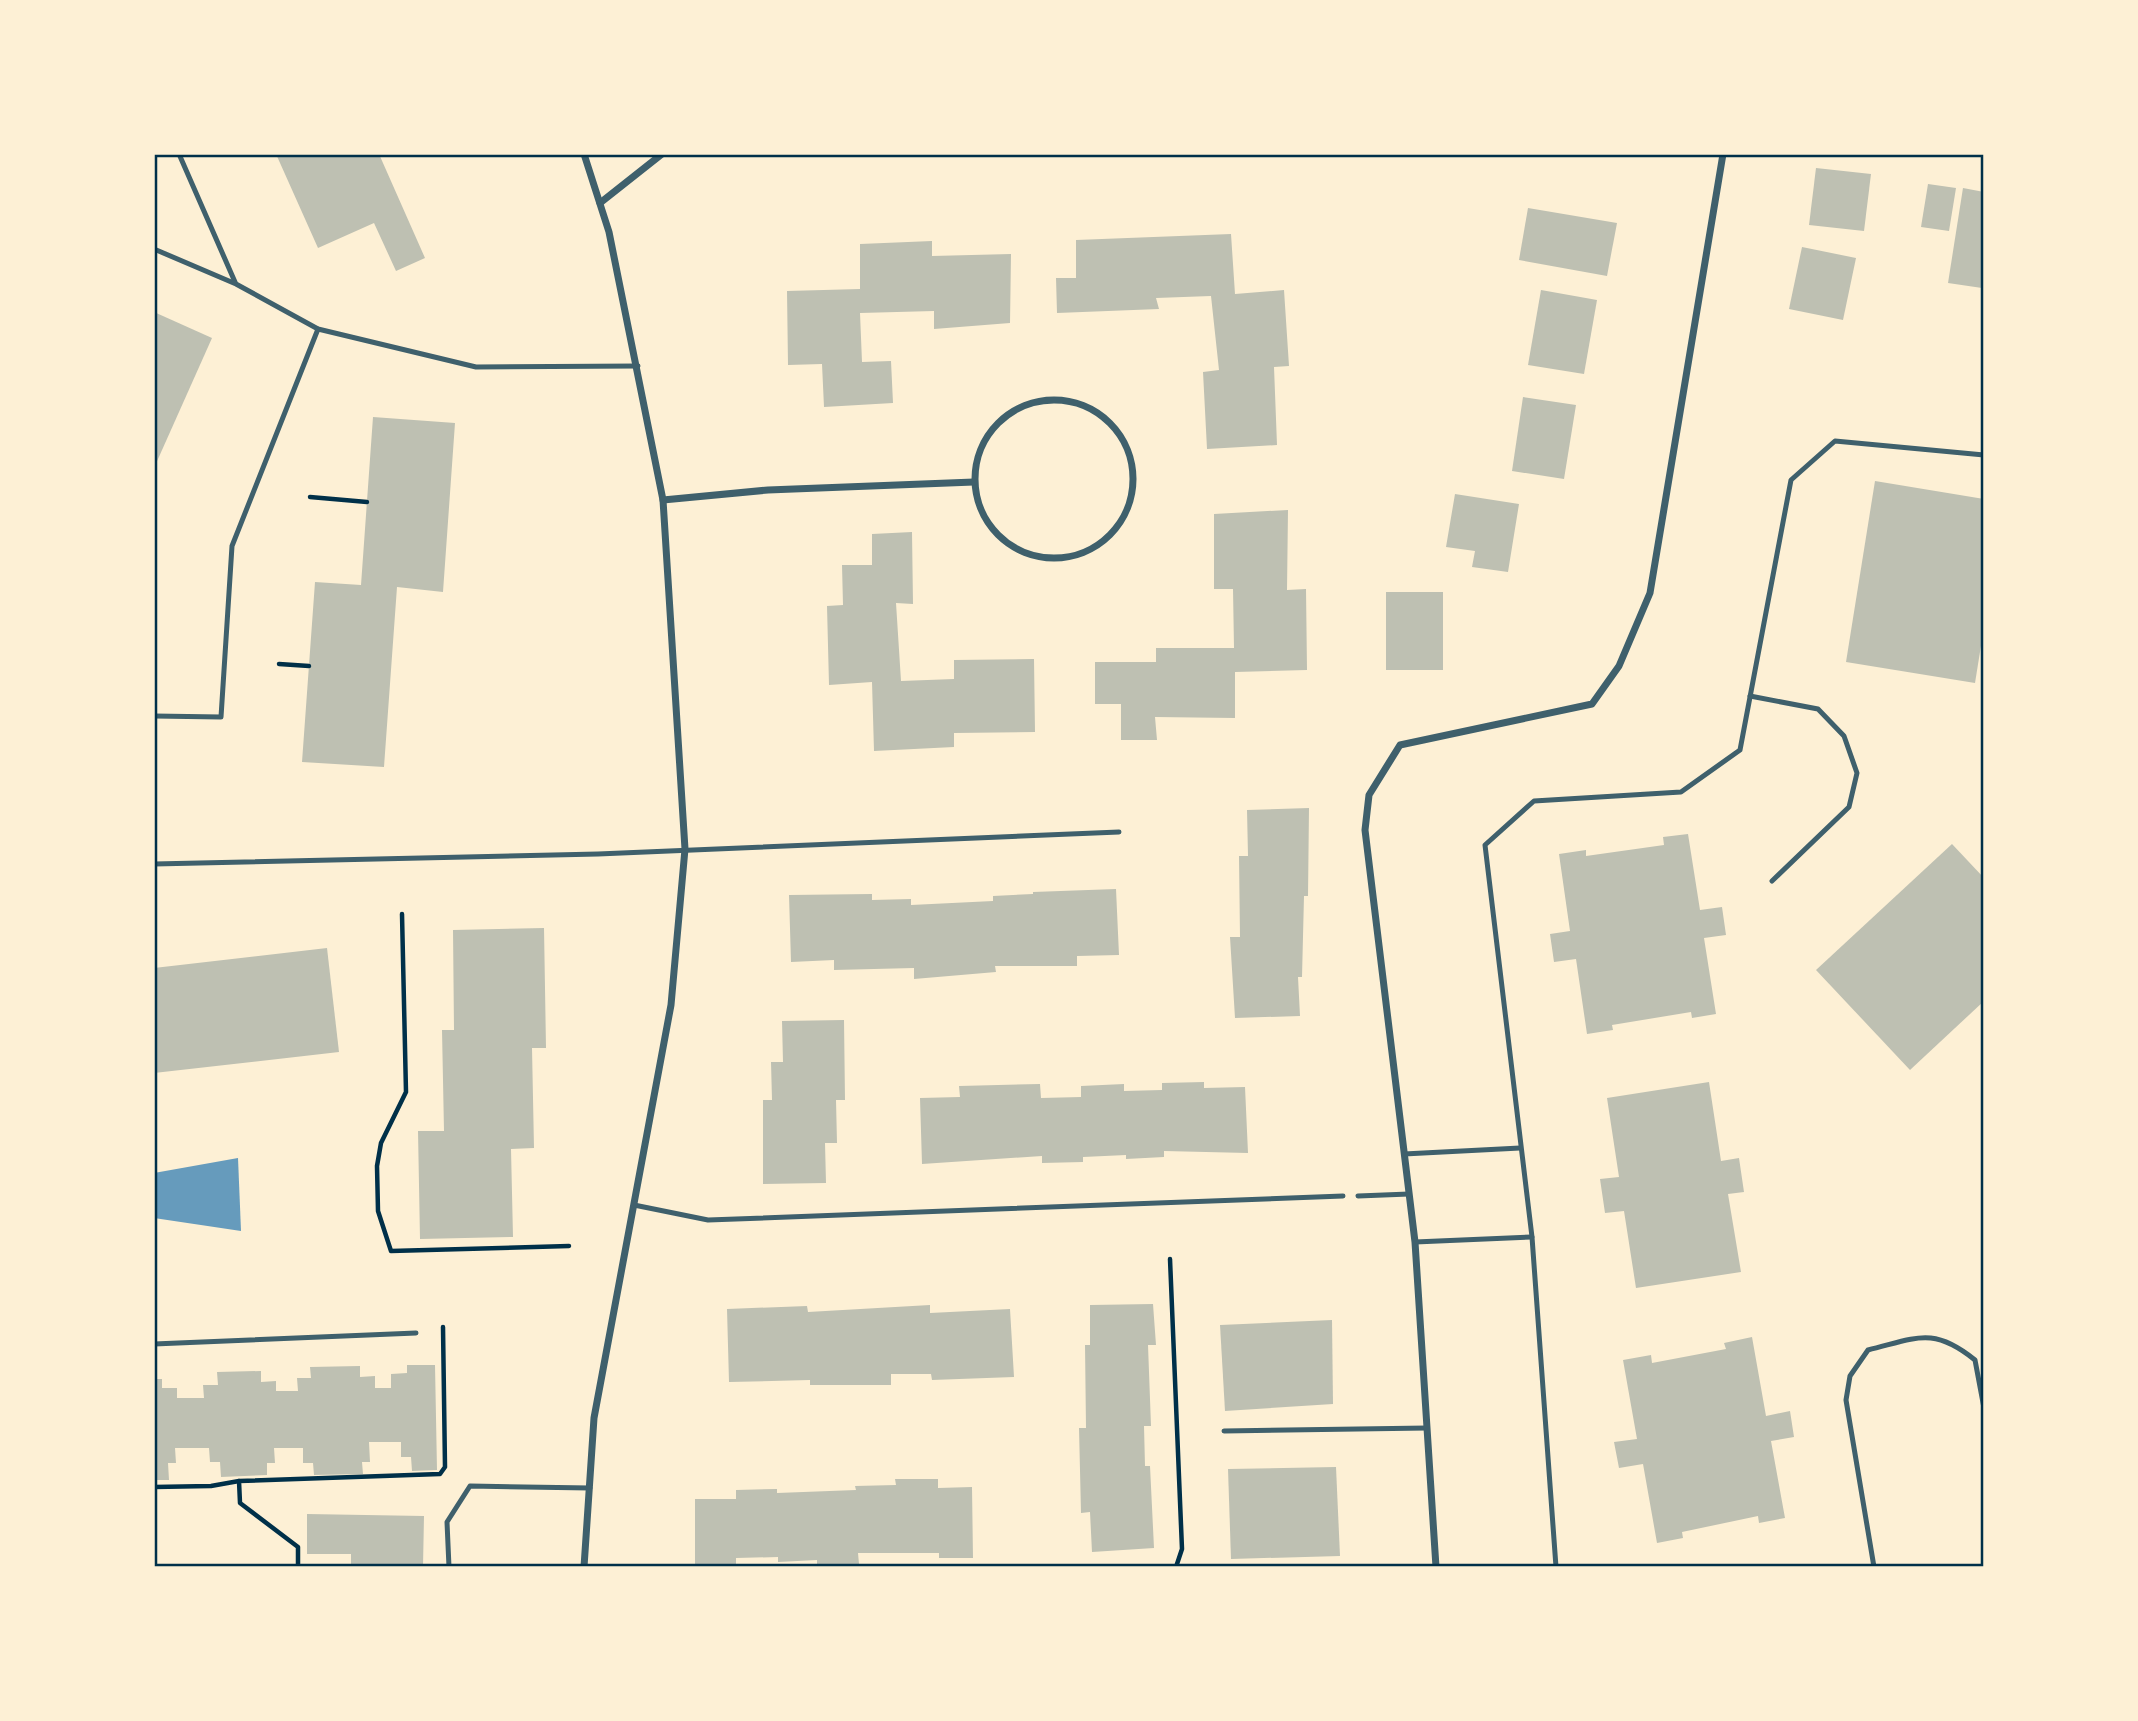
<svg xmlns="http://www.w3.org/2000/svg" width="2138" height="1721" font-family="'PT Sans',sans-serif">
  <style>
    .water { fill: #669bbc }
    .building { fill: #bec0b2 }
    .lines { fill: none; stroke-linecap: round; stroke-linejoin: round }
    .path { stroke: #003049; stroke-width: 4.5 }
    .service { stroke: #3f606c; stroke-width: 5 }
    .minor { stroke: #3f606c; stroke-width: 7 }
    .neatline { fill: none; stroke: #003049; stroke-width: 2.5 }
  </style>
  <rect width="100%" height="100%" fill="#fdf0d5"/>
  <path class="water" d="M238 1158 241 1231 154 1218V1173Z"/>
  <g class="building">
    <path d="M276 154H379L425 258 396 271 374 223 318 248Z"/>
    <path d="M1816 168 1871 174 1864 231 1809 225Z"/>
    <path d="M1928 184 1956 188 1949 231 1921 227Z"/>
    <path d="M1963 188 1984 192 1982 288 1948 283Z"/>
    <path d="M1528 208 1617 223 1607 276 1519 260Z"/>
    <path d="M1231 234 1235 294 1284 290 1289 366 1274 367 1277 445 1207 449 1203 372 1219 370 1211 296 1156 298 1159 309 1057 313 1056 278H1076V240Z"/>
    <path d="M932 241V256L1011 254 1010 323 934 329V311L860 313 862 362 891 361 893 403 824 407 822 364 788 365 787 291 860 289V244Z"/>
    <path d="M1802 247 1856 258 1843 320 1789 309Z"/>
    <path d="M1541 290 1597 300 1584 374 1528 365Z"/>
    <path d="M154 312 212 338 154 468Z"/>
    <path d="M1523 397 1576 405 1564 479 1512 471Z"/>
    <path d="M373 417 455 423 443 592 397 587 384 767 302 762 315 582 361 585Z"/>
    <path d="M1875 481 1984 499V627L1975 683 1846 662Z"/>
    <path d="M1455 494 1519 504 1508 572 1472 567 1475 551 1446 547Z"/>
    <path d="M1288 510 1287 590 1306 589 1307 670 1235 672V718L1155 717 1157 740H1121V704H1095V662H1156V648H1234L1233 589H1214V514Z"/>
    <path d="M912 532 913 604 896 603 901 681 954 679V660L1034 659 1035 732 954 733V747L874 751 872 682 829 685 827 606 843 605 842 565H872V534Z"/>
    <rect x="1386" y="592" width="57" height="78"/>
    <path d="M1309 808 1308 896H1304L1302 977H1298L1300 1016 1235 1018 1230 937H1240L1239 856H1248L1247 810Z"/>
    <path d="M1688 834 1700 910 1722 907 1726 935 1704 938 1716 1014 1692 1018 1691 1012 1612 1025 1613 1030 1587 1034 1576 959 1554 962 1550 934 1570 931 1559 854 1586 850V856L1664 845 1663 837Z"/>
    <path d="M1952 844 1984 878V1001L1910 1070 1816 970Z"/>
    <path d="M1116 889 1119 955 1077 956V966H995L996 972 914 979V968L834 970V960L791 962 789 895 872 894V900L911 899V905L993 901V896L1033 894V892Z"/>
    <path d="M544 928 546 1048H532L534 1148 511 1149 513 1237 420 1239 418 1131H444L442 1030H454L453 930Z"/>
    <path d="M327 948 339 1052 154 1073V968Z"/>
    <path d="M844 1020 845 1100H836L837 1143H825L826 1183 763 1184V1100H772L771 1062H783L782 1021Z"/>
    <path d="M1204 1082V1088L1245 1087 1248 1153 1164 1151V1157L1126 1159V1155L1083 1157V1162L1042 1163V1156L922 1164 920 1098 960 1097 959 1086 1040 1084 1041 1098 1081 1097V1086L1124 1084V1091L1162 1090V1083Z"/>
    <path d="M1709 1082 1721 1161 1739 1158 1744 1192 1728 1194 1741 1272 1636 1288 1624 1211 1605 1213 1600 1179 1619 1177 1607 1098Z"/>
    <path d="M1153 1304 1156 1345H1148L1151 1426H1144L1145 1466H1150L1154 1548 1092 1552 1090 1512 1081 1513 1079 1428H1086L1085 1345H1090V1305Z"/>
    <path d="M930 1305V1313L1010 1309 1014 1377 932 1380 931 1374H891V1385H810V1380L729 1382 727 1309 807 1306 808 1312Z"/>
    <path d="M1332 1320 1333 1404 1225 1411 1220 1325Z"/>
    <path d="M1752 1337 1766 1416 1790 1411 1794 1437 1771 1441 1785 1518 1759 1523 1758 1516 1682 1532 1683 1538 1657 1543 1643 1464 1619 1468 1614 1442 1637 1439 1623 1360 1651 1355 1652 1363 1726 1349 1724 1343Z"/>
    <path d="M407 1365H435L437 1470 412 1471 411 1457H401V1442H369L370 1462H362L363 1474 314 1475 313 1463H303V1448H274L275 1463H267V1475L221 1477 220 1462H210L209 1448H175L176 1463H168L169 1480H154V1379H162V1388H177V1398H204L203 1385H218L217 1372 261 1371V1382L276 1381V1391H298L297 1378H311L310 1367 360 1366V1377L375 1376V1388H391V1374L407 1373Z"/>
    <path d="M1336 1467 1340 1556 1231 1559 1228 1469Z"/>
    <path d="M895 1479H938V1488L972 1487 973 1558H939V1553H858L859 1564 817 1565V1560L778 1562V1557L736 1558V1565H695V1499H736V1490L777 1489V1493L856 1490 855 1486 896 1485Z"/>
    <path d="M307 1514 424 1516 423 1567H351V1554H307Z"/>
  </g>
  <g class="lines">
    <g class="path">
      <path d="M310 497 367 502"/>
      <path d="M279 664 309 666"/>
      <path d="M402 914 406 1092 381 1143 377 1166 378 1211 391 1251 569 1246"/>
      <path d="M1170 1259 1182 1549 1176 1567"/>
      <path d="M154 1487 211 1486 239 1481"/>
      <path d="M298 1567V1547L240 1503 239 1481 440 1474 445 1467 443 1327"/>
    </g>
    <g class="service">
      <path d="M179 154 235 282"/>
      <path d="M154 249 236 284 318 329 476 367 638 366"/>
      <path d="M1750 696 1818 709 1844 736 1857 773 1849 807 1772 881"/>
      <path d="M154 716 221 717 232 546 318 329"/>
      <path d="M154 864 598 854 1119 832"/>
      <path d="M1404 1154 1520 1148"/>
      <path d="M1358 1196 1409 1194"/>
      <path d="M634 1205 708 1220 1343 1196"/>
      <path d="M1415 1242 1532 1237"/>
      <path d="M154 1344 416 1333"/>
      <path d="M1224 1431 1427 1428"/>
      <path d="M449 1567 447 1522 470 1486 590 1488"/>
      <path d="M1556 1567 1532 1237 1485 845 1534 801 1681 792 1740 750 1791 480 1835 441 1984 455"/>
      <path d="M1874 1567 1846 1400 1850 1376 1868 1350C1917 1338 1933 1326 1975 1360L1984 1408"/>
    </g>
    <g class="minor">
      <path d="M600 203 662 154"/>
      <circle cx="1054" cy="479" r="79"/>
      <path d="M663 500 768 490 974 482"/>
      <path d="M584 1567 594 1418 671 1005 685 849 663 500 609 232 584 154"/>
      <path d="M1436 1567 1415 1242 1365 830 1369 795 1400 745 1592 704 1619 666 1650 593 1723 154"/>
    </g>
  </g>
  <rect width="2138" height="1721" fill="none" stroke="#fdf0d5" stroke-width="312"/>
  <rect x="156" y="156" width="1826" height="1409" class="neatline"/>
</svg>
